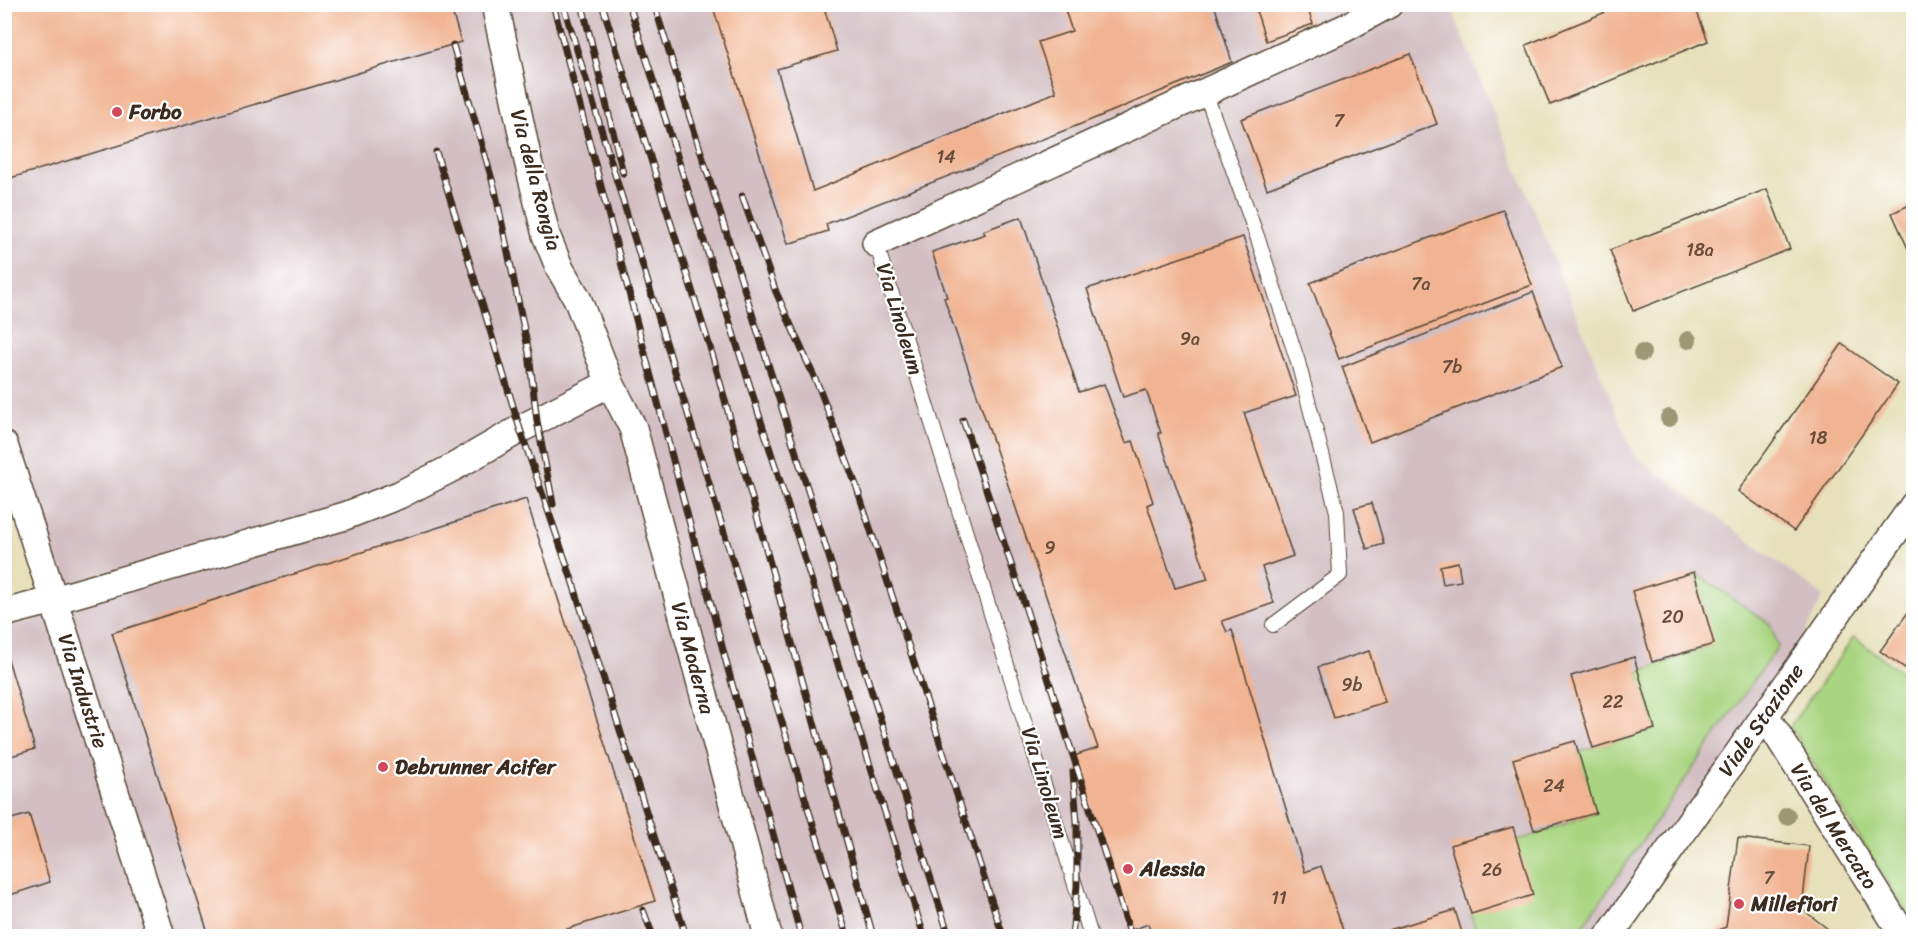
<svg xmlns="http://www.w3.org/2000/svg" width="1918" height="941" font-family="Sriracha,sans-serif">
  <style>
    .industrial { fill: #d2bec3 }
    .green { fill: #a9d581; stroke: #728050; stroke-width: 1.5 }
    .building { fill: #f1b492 }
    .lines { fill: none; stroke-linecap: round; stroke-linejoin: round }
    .service-casing { stroke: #554536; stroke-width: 16 }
    .minor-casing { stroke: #554536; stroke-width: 30 }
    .service { stroke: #fff; stroke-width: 14 }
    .minor { stroke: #fff; stroke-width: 27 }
    .rail-casing { stroke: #3b2a1e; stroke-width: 7 }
    .rail { stroke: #fff; stroke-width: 4.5; stroke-dasharray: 14; stroke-linecap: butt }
    .tree { fill: #9b9875 }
    .poi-dot { fill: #d1495b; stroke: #fff; stroke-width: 2 }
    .labels { text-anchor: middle; stroke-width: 4.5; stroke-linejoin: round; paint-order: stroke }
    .number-label { font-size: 18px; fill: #684c3b }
    .poi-label { font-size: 21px; font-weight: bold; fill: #3b2a1e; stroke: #fff; text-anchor: start }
    .street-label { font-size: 21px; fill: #3b2a1e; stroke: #fff }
  </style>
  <rect width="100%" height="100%" fill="#fff"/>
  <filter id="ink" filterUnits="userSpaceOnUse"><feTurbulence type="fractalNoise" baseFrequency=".0167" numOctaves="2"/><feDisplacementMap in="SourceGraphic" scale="12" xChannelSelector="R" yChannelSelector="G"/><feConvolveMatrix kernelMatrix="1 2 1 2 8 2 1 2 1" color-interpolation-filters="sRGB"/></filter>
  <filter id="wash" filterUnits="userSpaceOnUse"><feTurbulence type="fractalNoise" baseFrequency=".008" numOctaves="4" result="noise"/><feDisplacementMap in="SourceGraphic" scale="24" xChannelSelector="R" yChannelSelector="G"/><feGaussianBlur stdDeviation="1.35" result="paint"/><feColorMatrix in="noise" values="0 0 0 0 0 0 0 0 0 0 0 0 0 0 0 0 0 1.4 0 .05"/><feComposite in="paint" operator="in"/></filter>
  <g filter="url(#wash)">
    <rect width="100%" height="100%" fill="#e7e0bb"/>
    <path class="industrial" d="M5 4H1350L1356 21 1389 5H1450L1634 455 1823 596 1765 715 1609 936H5L4 625 34 621 54 600 5 445Z"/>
    <g class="green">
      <path d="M1694 572 1770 624 1778 646 1576 936H1477L1471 914 1517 841 1595 813 1578 752 1655 729 1638 672 1713 644Z"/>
      <path d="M1854 637 1913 681 1914 917 1910 919 1790 726Z"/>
    </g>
    <g id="blocks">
      <g class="building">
        <path d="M4 4H450L461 42 4 180Z"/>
        <path d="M712 4H823L837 51 777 69 813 191 1056 92 1038 42 1072 31 1063 4H1214L1232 62 1081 124 826 224 828 231 788 244Z"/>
        <path d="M1254 4H1306L1313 24 1266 41Z"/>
        <path d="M1625 4H1694L1708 41 1550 105 1526 45Z"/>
        <path d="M1410 54 1437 124 1267 189 1241 119Z"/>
        <path d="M1767 189 1790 249 1633 311 1610 250Z"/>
        <path d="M1914 203V262L1892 213Z"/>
        <path d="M1503 210 1532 285 1339 359 1310 283Z"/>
        <path d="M1021 217 1079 392 1104 384 1126 443 1133 441 1153 502 1147 505 1175 588 1208 579 1158 433H1161L1146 390 1123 397 1087 289 1243 237 1296 396 1244 413 1293 556 1262 567 1274 603 1222 621 1227 632 1232 630 1305 872 1321 866 1345 936H1152L1148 924 1132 930 1074 756 1098 748 944 298 947 297 932 252 985 234 983 231Z"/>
        <path d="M1533 292 1562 367 1370 442 1342 367Z"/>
        <path d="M1842 344 1898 384 1794 531 1738 491Z"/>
        <path d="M526 499 655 901 545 936H209L112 633Z"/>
        <path d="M1372 503 1384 544 1367 549 1354 508Z"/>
        <path d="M1458 562 1461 581 1443 584 1440 566Z"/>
        <path d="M1694 572 1714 644 1652 662 1632 591Z"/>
        <path d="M1914 604V674L1880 651Z"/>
        <path d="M1369 651 1385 702 1334 718 1318 667Z"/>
        <path d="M4 656H7L35 749 4 758Z"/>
        <path d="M1634 657 1655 729 1593 748 1571 676Z"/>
        <path d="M1575 741 1596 813 1534 830 1513 759Z"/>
        <path d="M29 814 50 882 4 897V821Z"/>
        <path d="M1513 827 1533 895 1471 914 1450 845Z"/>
        <path d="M1738 838 1809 846 1802 909 1837 936H1703L1726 927Z"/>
        <path d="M1455 910 1463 936H1391L1389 930Z"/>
      </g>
    </g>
  </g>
  <g filter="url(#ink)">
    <use href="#blocks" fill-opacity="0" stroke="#554536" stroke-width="1.5"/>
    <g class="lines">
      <defs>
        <g id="service">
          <path d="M1205 92 1258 239 1298 362 1337 512 1340 575 1273 625"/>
          <path d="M876 243 1091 936"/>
        </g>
        <g id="minor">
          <path d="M495 4 528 161 546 235 560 269 577 298 610 383 633 428 768 936"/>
          <path d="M876 243 1345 28 1389 4"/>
          <path d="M4 445 161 936"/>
          <path d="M4 613 54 600 345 516 399 495 452 468 520 429 610 383"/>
          <path d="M1765 715 1904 936"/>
          <path d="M1609 936 1914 505"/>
        </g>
      </defs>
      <use href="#service" class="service-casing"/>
      <use href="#minor" class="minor-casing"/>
      <use href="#service" class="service"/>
      <use href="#minor" class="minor"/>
      <defs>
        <g id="rail">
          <path d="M553 4 728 669 801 936"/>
          <path d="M563 4 847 936"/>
          <path d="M582 4 623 173"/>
          <path d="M602 4 713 357 873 936"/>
          <path d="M629 4 924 936"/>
          <path d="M654 4 949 936"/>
          <path d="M453 45 495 190 529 353 537 421 553 504"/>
          <path d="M436 152 520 429 570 574 686 936"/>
          <path d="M742 196 776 292 820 390 856 485 1003 936"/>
          <path d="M963 420 1025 606 1131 936"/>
          <path d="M643 910 653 936"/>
          <path d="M1072 936 1077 886V822L1073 772"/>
        </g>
      </defs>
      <use href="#rail" class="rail-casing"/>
      <use href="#rail" class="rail"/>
    </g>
    <g class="tree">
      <circle cx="1688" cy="340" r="9"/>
      <circle cx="1642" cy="353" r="9"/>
      <circle cx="1669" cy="418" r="9"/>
      <circle cx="1787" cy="816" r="9"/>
    </g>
  </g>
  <g class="poi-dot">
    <circle cx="117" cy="112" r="6"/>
    <circle cx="383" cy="767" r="6"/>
    <circle cx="1128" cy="869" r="6"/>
    <circle cx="1739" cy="904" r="6"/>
  </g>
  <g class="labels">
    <g class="number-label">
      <text x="1339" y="127">7</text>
      <text x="946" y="163">14</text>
      <text x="1700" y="256">18a</text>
      <text x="1421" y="290">7a</text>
      <text x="1190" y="345">9a</text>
      <text x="1452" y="373">7b</text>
      <text x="1818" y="444">18</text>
      <text x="1050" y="554">9</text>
      <text x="1673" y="623">20</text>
      <text x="1352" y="691">9b</text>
      <text x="1613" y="708">22</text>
      <text x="1554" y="792">24</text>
      <text x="1492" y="876">26</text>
      <text x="1769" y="884">7</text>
      <text x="1279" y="904">11</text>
    </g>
    <g class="poi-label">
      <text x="129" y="119">Forbo</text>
      <text x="395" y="774">Debrunner Acifer</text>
      <text x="1140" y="876">Alessia</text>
      <text x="1751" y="911">Millefiori</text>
    </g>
    <g class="street-label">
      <text transform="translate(536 180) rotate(75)" y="7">Via della Rongia</text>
      <text transform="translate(900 319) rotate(73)" y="7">Via Linoleum</text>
      <text transform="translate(693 658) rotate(75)" y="7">Via Moderna</text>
      <text transform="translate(83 691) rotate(72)" y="7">Via Industrie</text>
      <text transform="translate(1761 720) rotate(-55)" y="7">Viale Stazione</text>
      <text transform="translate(1045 783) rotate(73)" y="7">Via Linoleum</text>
      <text transform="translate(1834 826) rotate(58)" y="7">Via del Mercato</text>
    </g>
  </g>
  <rect width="1918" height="941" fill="none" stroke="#fff" stroke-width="24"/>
</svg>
